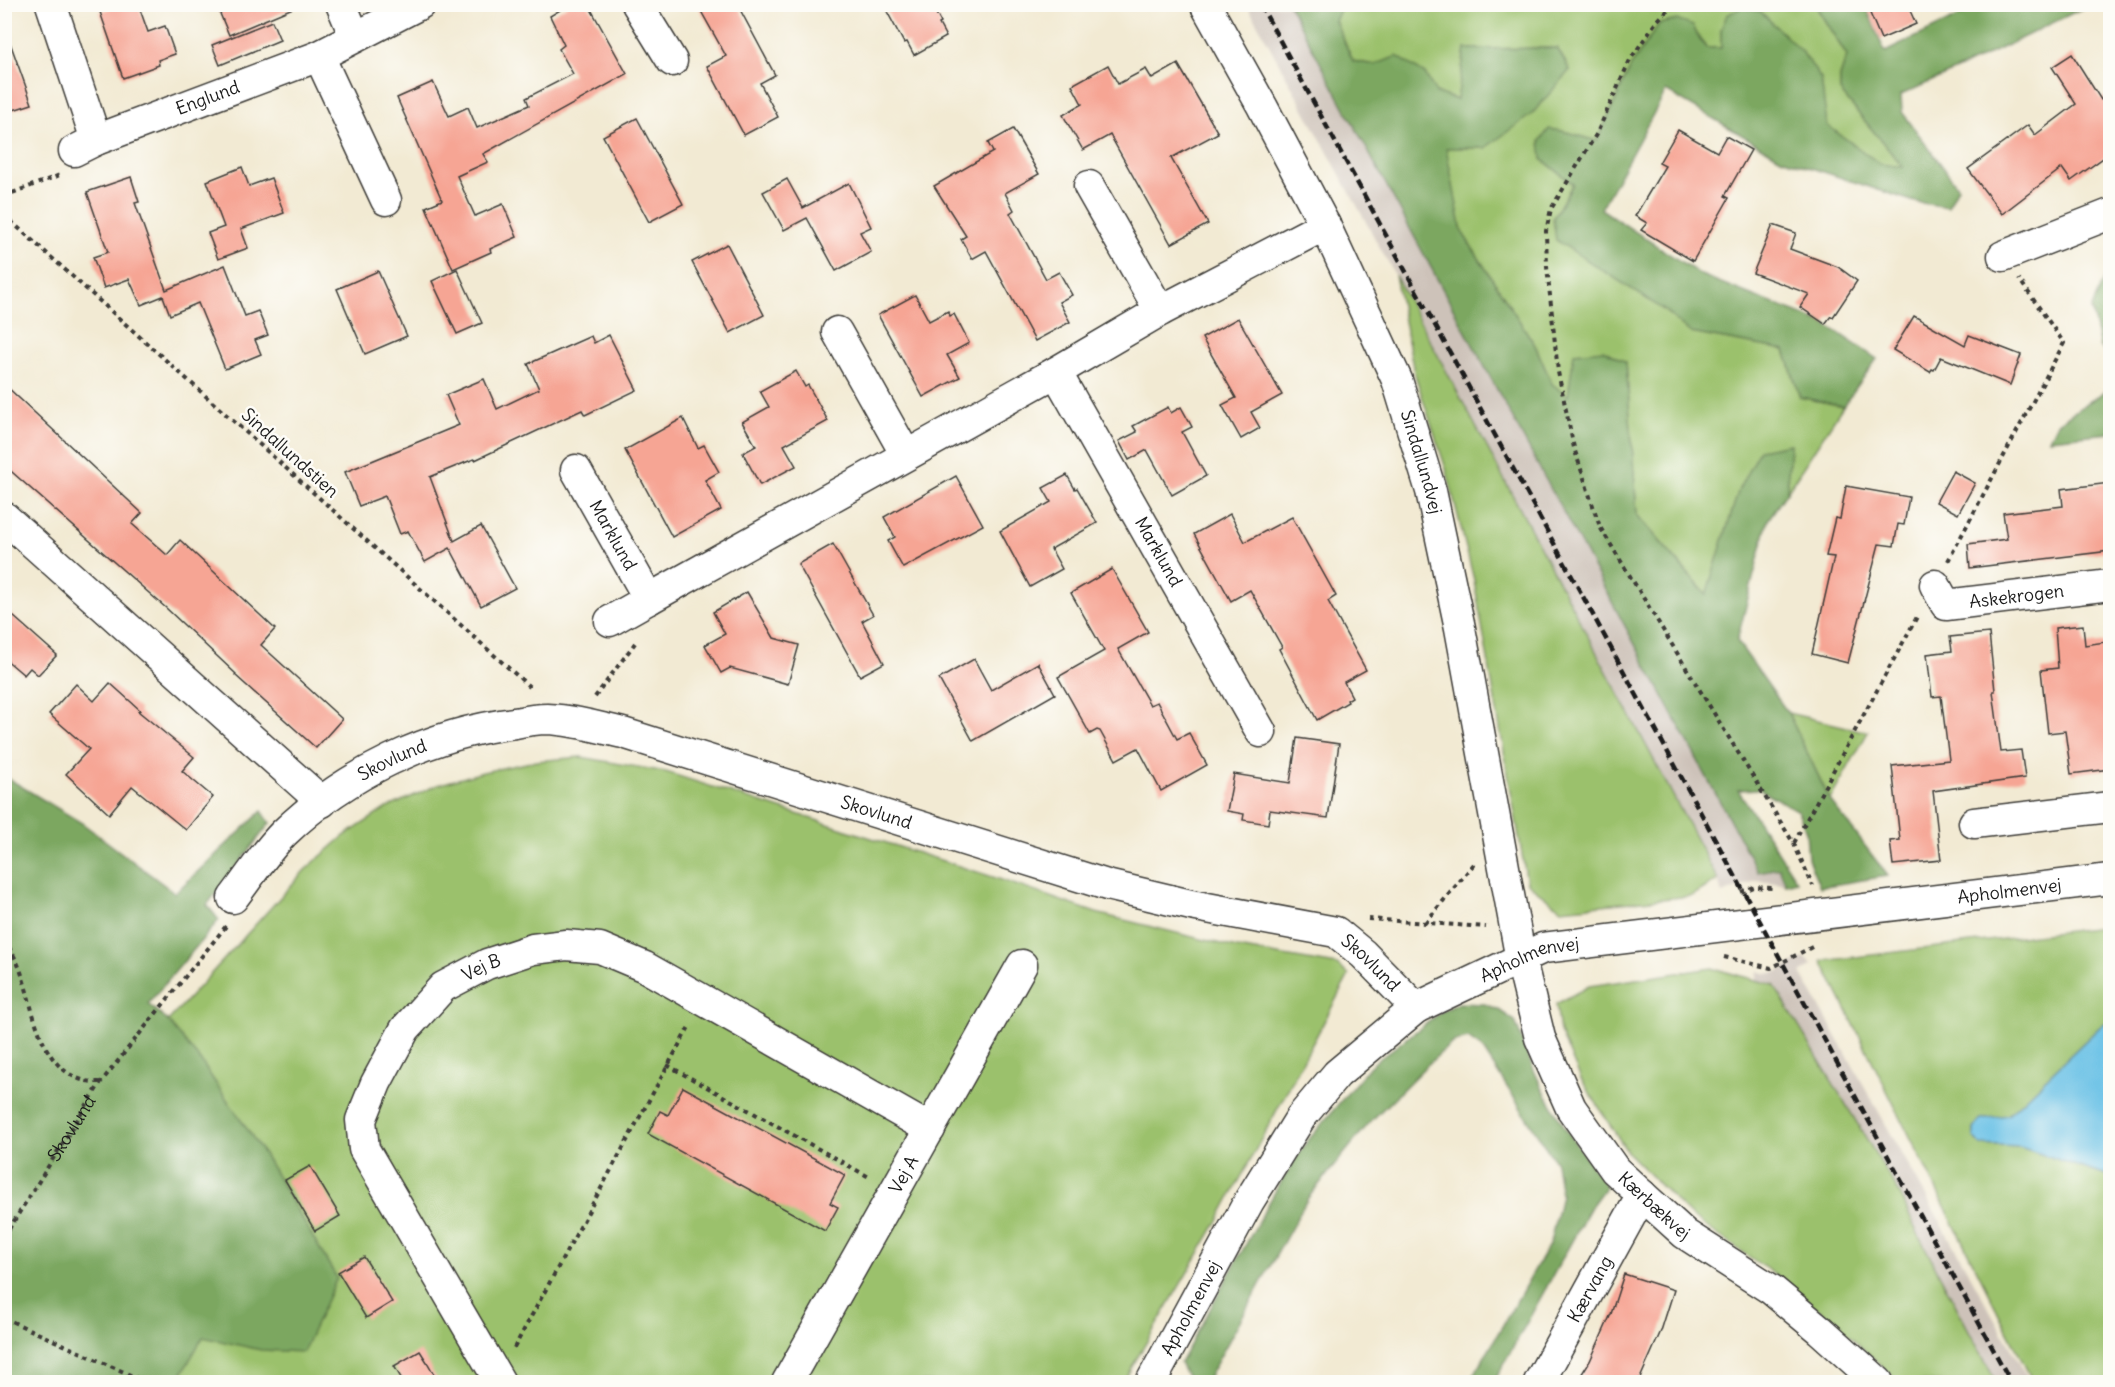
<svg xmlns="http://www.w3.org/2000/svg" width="2115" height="1387" font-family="Delius,sans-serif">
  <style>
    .industrial { fill: #cdc2b9 }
    .green { fill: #9bc16c; stroke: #5c6e44; stroke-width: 1.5 }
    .forest { fill: #7ca760; stroke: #4c623e; stroke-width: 1.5 }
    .water { fill: #69c1e6; stroke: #426e81; stroke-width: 1.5 }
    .building { fill: #f6a594 }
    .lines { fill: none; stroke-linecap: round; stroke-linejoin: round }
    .minor-casing { stroke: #3c3b37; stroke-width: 33 }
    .path { stroke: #3c3b37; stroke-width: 4; stroke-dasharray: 4.5 4.5; stroke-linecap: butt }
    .minor { stroke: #fff; stroke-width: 30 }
    .rail { stroke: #1c1c1c; stroke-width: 4.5; stroke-dasharray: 9 4.5; stroke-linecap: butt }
    .labels { text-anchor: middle; stroke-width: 5; stroke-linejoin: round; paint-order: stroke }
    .street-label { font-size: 18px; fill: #1c1c1c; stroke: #fdfcf7 }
  </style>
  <rect width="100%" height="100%" fill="#fdfcf7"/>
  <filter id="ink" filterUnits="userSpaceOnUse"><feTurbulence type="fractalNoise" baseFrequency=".0167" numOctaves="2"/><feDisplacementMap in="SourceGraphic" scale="12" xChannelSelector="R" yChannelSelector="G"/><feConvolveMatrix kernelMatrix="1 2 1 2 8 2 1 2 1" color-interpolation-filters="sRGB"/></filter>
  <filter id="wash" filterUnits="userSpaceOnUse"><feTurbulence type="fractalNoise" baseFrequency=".008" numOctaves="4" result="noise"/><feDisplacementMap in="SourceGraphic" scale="24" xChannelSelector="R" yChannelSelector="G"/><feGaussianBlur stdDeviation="1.35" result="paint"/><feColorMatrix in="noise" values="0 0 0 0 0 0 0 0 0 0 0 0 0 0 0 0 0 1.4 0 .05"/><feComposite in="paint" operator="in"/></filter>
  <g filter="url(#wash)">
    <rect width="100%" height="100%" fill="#f2ead3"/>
    <g class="industrial">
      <path d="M1247 5H1289L1758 872 1779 868 1786 884 1756 881 1722 894 1718 880 1395 275Z"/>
      <path d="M1805 957 1812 965 1801 973 2030 1382H1996L1914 1226 1901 1195 1756 981 1758 971 1767 974 1777 972Z"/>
    </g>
    <g class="green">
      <path d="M1342 4 1815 5 1847 56 1840 77V91L1904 168 1880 164 1826 125 1821 79 1721 29 1722 48H1707L1700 40 1693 26 1632 64 1597 141 1563 131 1542 159 1573 184 1553 218 1691 333 1785 350 1800 397 1843 406 1787 492 1790 445 1739 489 1707 595 1637 515 1626 362 1568 397 1552 384 1535 345 1462 232 1445 147 1485 148 1570 70 1557 48 1465 49 1458 100 1436 93 1425 74 1353 61 1335 21Z"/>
      <path d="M1395 275 1718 880 1692 896 1561 909 1527 883 1474 580 1447 472 1414 372Z"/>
      <path d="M1788 713 1868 732 1830 800Z"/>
      <path d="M581 757 666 772 996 878 1096 913 1237 948 1337 965 1349 975 1215 1226 1123 1382H5L4 1271 116 1103 168 1021 305 870 344 836 385 809 437 785 483 772 536 761Z"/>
      <path d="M2110 926V1020L2103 1024 2007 1116 1981 1119 1974 1129V1138L1981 1145 2020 1147 2110 1177V1382H2033L1822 961Z"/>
      <path d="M1712 968 1774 985 1901 1196 1914 1226 1996 1382H1899L1834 1322 1781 1279 1691 1216 1628 1153 1581 1079 1560 1032 1556 1004 1589 986Z"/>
    </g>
    <g class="forest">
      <path d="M1289 5H1342L1335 21 1353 61 1375 65 1397 56 1425 74 1436 93 1457 100 1465 49 1557 48 1570 70 1532 114 1485 148H1446L1462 232 1535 345 1552 384 1568 396 1574 353 1603 350 1626 362 1637 515 1706 595 1739 489 1759 450 1790 444 1787 492 1768 520 1737 641 1788 713 1830 800 1888 876 1820 887 1808 859 1806 832 1798 811 1759 789 1738 790 1797 881 1786 884 1779 868 1758 872Z"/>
      <path d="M1815 5H1865L1885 52 1982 5H2089L1965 66 1901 95 1902 112 1958 187 1948 207 1915 202 1781 158 1666 91 1601 209 1701 275 1825 324 1877 359 1843 406 1800 397 1785 350 1691 333 1664 310 1556 240 1553 218 1573 184 1542 159 1540 141 1549 129 1563 131 1597 141 1632 64 1659 24 1677 20 1693 26 1700 40 1707 48H1721V29L1727 15 1742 7 1760 11 1803 53 1821 79 1827 125 1880 164 1903 167 1840 91V77L1847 56Z"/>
      <path d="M2108 271 2110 272V360L2100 346 2091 309Z"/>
      <path d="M2110 388V433L2049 439 2057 423Z"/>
      <path d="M4 776 82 823 175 893 262 811 270 823 207 905 219 920 148 1004 168 1021 200 1060 264 1154 337 1278 303 1352 261 1350 203 1337 177 1382H5Z"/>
      <path d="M1459 1003 1485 1004 1499 1010 1515 1021 1527 1054 1542 1088 1567 1131 1606 1186 1592 1205 1494 1382H1470L1550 1243 1561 1195 1556 1163 1482 1048 1468 1038 1453 1042 1425 1067 1370 1122 1308 1198 1206 1382C1190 1382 1186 1377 1180 1363L1276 1190 1306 1143 1370 1066 1443 1011Z"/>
    </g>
    <path class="water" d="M2110 1020V1177L2020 1147 1981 1145 1974 1138V1129L1981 1119 2008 1115 2103 1024Z"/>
    <g id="blocks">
      <g class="building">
        <path d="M120 4H138L148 32 165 26 175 54 158 60 159 65 123 78 100 12Z"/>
        <path d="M216 4H300V5L229 35Z"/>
        <path d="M570 4H588L627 74 483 154 488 162 457 176 475 216 503 204 517 237 490 249 491 252 453 269 426 207 442 200 397 98 433 82 449 116 468 107 477 128 529 105 526 98 573 74 559 49 564 45 550 16Z"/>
        <path d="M697 4H737L775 75 760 83 778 117 744 135 707 66 726 56Z"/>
        <path d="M883 4H931L941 23 939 24 946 37 914 55 907 42 904 43Z"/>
        <path d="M1866 4H1907L1916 24 1881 39Z"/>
        <path d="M272 21 280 40 220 65 212 45Z"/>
        <path d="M4 37H8L32 104 4 113Z"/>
        <path d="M2072 54 2101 100 2110 93V153L2071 181 2062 168 2002 214 1968 169 2028 125 2035 135 2076 104 2052 67Z"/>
        <path d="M1178 64 1218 133 1171 158 1208 224 1171 244 1110 135 1083 150 1063 115 1082 104 1072 85 1108 65 1118 84 1146 69 1152 79Z"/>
        <path d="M637 118 683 204 649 222 603 136Z"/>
        <path d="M1013 129 1039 174 1005 193 1014 210 1010 213 1046 279 1059 272 1072 295 1059 302 1070 322 1035 341 986 251 972 259 961 239 966 236 934 186 993 152 988 143Z"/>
        <path d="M1678 130 1717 152 1726 136 1751 150 1725 196 1729 198 1693 261 1641 230 1647 223 1635 216 1665 166 1659 163Z"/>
        <path d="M242 167 249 186 271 178 284 213 241 229 248 248 218 259 208 233 224 227 207 181Z"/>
        <path d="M131 177 139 202 135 203 166 290 225 265 245 316 258 311 268 335 255 340 261 354 225 369 198 303 170 315 163 296 141 305 129 279 104 288 93 257 108 252 87 192Z"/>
        <path d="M787 179 803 208 849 183 871 227 860 232 871 252 836 271 807 218 784 230 763 192Z"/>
        <path d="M1773 225 1796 233 1790 249 1838 267 1857 281 1833 317 1831 316 1825 324 1800 307 1809 294 1753 273Z"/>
        <path d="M727 244 764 315 730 333 692 262Z"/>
        <path d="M457 269 482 323 457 334 432 281Z"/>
        <path d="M378 271 407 336 365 354 337 289Z"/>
        <path d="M915 295 929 321 948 311 950 316 954 314 969 343 947 355 960 377 923 397 878 315Z"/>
        <path d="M1914 316 1965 345 1969 335 2021 355 2010 385 1941 357 1934 370 1932 369 1930 372 1893 350Z"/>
        <path d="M1238 318 1282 395 1251 412 1260 428 1241 439 1222 405 1236 398 1202 338Z"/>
        <path d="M609 335 637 390 585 415 582 410 475 460 474 459 430 477 454 541 481 526 515 588 481 606 450 548 425 562 408 531 400 534 385 496 359 506 345 472 459 425 446 395 484 379 497 409 539 389 528 364 591 336 594 343Z"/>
        <path d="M796 371 805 387 808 385 828 421 784 445 796 466 760 485 743 453 756 446 742 422 769 407 760 391Z"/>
        <path d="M4 384 142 513 132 524 167 555 180 540 275 629 261 645 342 719 316 748 235 675 236 674 166 608 4 465Z"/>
        <path d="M1168 407 1171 413 1181 407 1192 427 1182 432 1206 476 1172 495 1147 450 1129 460 1119 441 1137 432 1133 426Z"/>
        <path d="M683 418 698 448 704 445 719 472 705 480 721 510 672 537 625 450Z"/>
        <path d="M1953 471 1975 483 1958 514 1936 502Z"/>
        <path d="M1067 475 1075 489 1077 488 1097 523 1051 549 1062 569 1030 587 1000 531 1051 502 1043 488Z"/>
        <path d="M956 476 983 525 903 568 888 541 895 537 884 517Z"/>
        <path d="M2110 483V551L1970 568 1968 544 2007 539 2003 513 2063 506 2061 489Z"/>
        <path d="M1846 486 1909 497 1904 525 1898 524 1894 546 1879 544 1848 663 1812 654 1834 557 1826 556 1835 518 1840 519Z"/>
        <path d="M1230 514 1245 542 1292 517 1336 596 1328 601 1366 670 1344 682 1352 697 1347 700 1348 702 1317 720 1279 649 1282 647 1250 590 1231 601 1194 534Z"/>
        <path d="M833 544 873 615 862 621 884 663 860 676 798 564Z"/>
        <path d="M1112 569 1148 632 1118 649 1150 705 1157 702 1177 739 1189 733 1207 765 1161 791 1138 748 1116 760 1100 731 1097 730 1090 734 1058 677 1104 651 1071 593Z"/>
        <path d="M747 592 774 638 799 645 788 684 730 668 721 673 705 645 725 634 713 612Z"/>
        <path d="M4 608 57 655 38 675 30 668 24 675 4 658Z"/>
        <path d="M2083 625 2085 645 2105 642 2110 684V769L2071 774 2065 731 2048 733 2041 670 2058 668 2055 628Z"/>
        <path d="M1989 633 1995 691H1993L2001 752 2021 750 2025 778 1933 791 1941 860 1893 865 1890 841 1900 840 1892 766 1949 760 1941 696 1932 697 1927 654 1952 651 1950 637Z"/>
        <path d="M974 659 991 690 1038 663 1055 694 973 741 939 679Z"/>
        <path d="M110 683 140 710 138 711 194 757 182 771 213 797 186 830 132 786 109 814 66 774 89 749 49 714 76 684 94 701Z"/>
        <path d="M1297 738 1339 744 1328 818 1270 810 1268 824 1243 820 1244 814 1227 811 1234 774 1290 783Z"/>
        <path d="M683 1087 845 1175 830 1203 838 1207 825 1231 648 1134 660 1111 668 1115Z"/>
        <path d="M310 1166 340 1216 315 1231 285 1180Z"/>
        <path d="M364 1257 392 1302 366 1318 338 1272Z"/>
        <path d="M1624 1274 1674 1290 1661 1331 1638 1383H1576L1590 1361 1611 1314Z"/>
        <path d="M420 1351 427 1362 439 1383H404L394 1366Z"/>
      </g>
    </g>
  </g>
  <g filter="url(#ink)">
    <use href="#blocks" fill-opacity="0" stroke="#3c3b37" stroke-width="1.5"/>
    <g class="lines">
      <defs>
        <g id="minor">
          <path d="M51 4 96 140"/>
          <path d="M341 4 355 37"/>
          <path d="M637 4 672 61"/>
          <path id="s2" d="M1205 4 1262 106 1325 225 1397 380 1431 491 1460 628 1521 960 1540 1038 1571 1108 1615 1170 1642 1195 1685 1234 1772 1290 1820 1330 1878 1382"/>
          <path d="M319 56 386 200"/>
          <path id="s3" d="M74 151 96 140 319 56 420 4"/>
          <path d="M1089 186 1160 311"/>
          <path d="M2003 256 2110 214"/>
          <path d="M837 332 906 455"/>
          <path id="s4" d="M1056 372 1261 732"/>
          <path id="s5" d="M576 470 649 599 610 621"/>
          <path d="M4 517 322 802"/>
          <path id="s6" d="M1935 585 1946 605 2110 585"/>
          <path d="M649 599 1056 372 1160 311 1325 225"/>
          <path d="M1974 823 2110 807"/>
          <path id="s7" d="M233 898C250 876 265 852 284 833 345 774 431 733 515 723 525 721 536 719 547 719 573 720 597 727 623 733L1107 885 1191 905 1336 932 1363 954 1416 1008"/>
          <path id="s8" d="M500 1382 364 1149 361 1120 376 1083 405 1029 443 987 487 964 533 949 566 945 600 948 645 967 930 1129"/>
          <path id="s9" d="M787 1382 1022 965"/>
          <path id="s10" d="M1151 1382 1249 1201 1301 1117 1337 1074 1416 1008 1543 948 2110 879"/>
          <path id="s11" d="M1539 1382 1642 1195"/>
        </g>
      </defs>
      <use href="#minor" class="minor-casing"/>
      <g class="path">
        <path d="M1674 4 1656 22 1630 60 1597 133 1551 209 1546 231 1547 267 1558 372 1574 448 1600 527 1794 844 1813 886"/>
        <path d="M4 196 60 175"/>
        <path d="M4 215 532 689"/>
        <path d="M1948 561 2064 343 2019 279"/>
        <path d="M595 697 635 643"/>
        <path d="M1794 843 1918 615"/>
        <path d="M1741 892 1754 887 1774 888"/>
        <path d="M1368 919 1486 927"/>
        <path d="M1425 923 1474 864"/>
        <path d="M4 939C10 949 17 960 21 972 34 1009 38 1065 82 1080 88 1082 95 1082 101 1082"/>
        <path d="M1724 957 1771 968 1812 947"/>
        <path d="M667 1065 869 1177"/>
        <path id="s1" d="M4 1237 101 1082 226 926"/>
        <path d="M4 1318 146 1382"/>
        <path d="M514 1348 690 1025"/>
      </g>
      <use href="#minor" class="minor"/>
      <path class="rail" d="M1260 4 2011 1382"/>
    </g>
  </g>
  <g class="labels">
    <g class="street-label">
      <text dy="6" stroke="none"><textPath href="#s3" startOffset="144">Englund</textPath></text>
      <text transform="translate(290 453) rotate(42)" y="6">Sindallundstien</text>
      <text dy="6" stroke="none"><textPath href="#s2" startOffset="508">Sindallundvej</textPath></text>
      <text dy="6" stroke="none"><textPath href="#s5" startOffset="75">Marklund</textPath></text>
      <text dy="6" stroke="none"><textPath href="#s4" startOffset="207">Marklund</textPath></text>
      <text dy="6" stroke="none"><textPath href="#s6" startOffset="94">Askekrogen</textPath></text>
      <text dy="6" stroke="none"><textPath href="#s7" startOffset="214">Skovlund</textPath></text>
      <text dy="6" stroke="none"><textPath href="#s7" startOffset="718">Skovlund</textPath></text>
      <text dy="6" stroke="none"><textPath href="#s10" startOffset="1074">Apholmenvej</textPath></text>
      <text dy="6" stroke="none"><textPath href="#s10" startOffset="588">Apholmenvej</textPath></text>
      <text dy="6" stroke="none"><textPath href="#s7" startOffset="1240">Skovlund</textPath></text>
      <text dy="6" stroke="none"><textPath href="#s8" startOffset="500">Vej B</textPath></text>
      <text dy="6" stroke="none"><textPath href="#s1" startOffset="128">Skovlund</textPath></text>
      <text dy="6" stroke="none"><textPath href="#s9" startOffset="238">Vej A</textPath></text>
      <text dy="6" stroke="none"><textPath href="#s2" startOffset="1302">Kærbækvej</textPath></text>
      <text dy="6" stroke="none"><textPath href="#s11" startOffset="106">Kærvang</textPath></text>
      <text dy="6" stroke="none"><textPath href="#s10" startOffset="84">Apholmenvej</textPath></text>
    </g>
  </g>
  <rect width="2115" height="1387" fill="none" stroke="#fdfcf7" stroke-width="24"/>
</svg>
